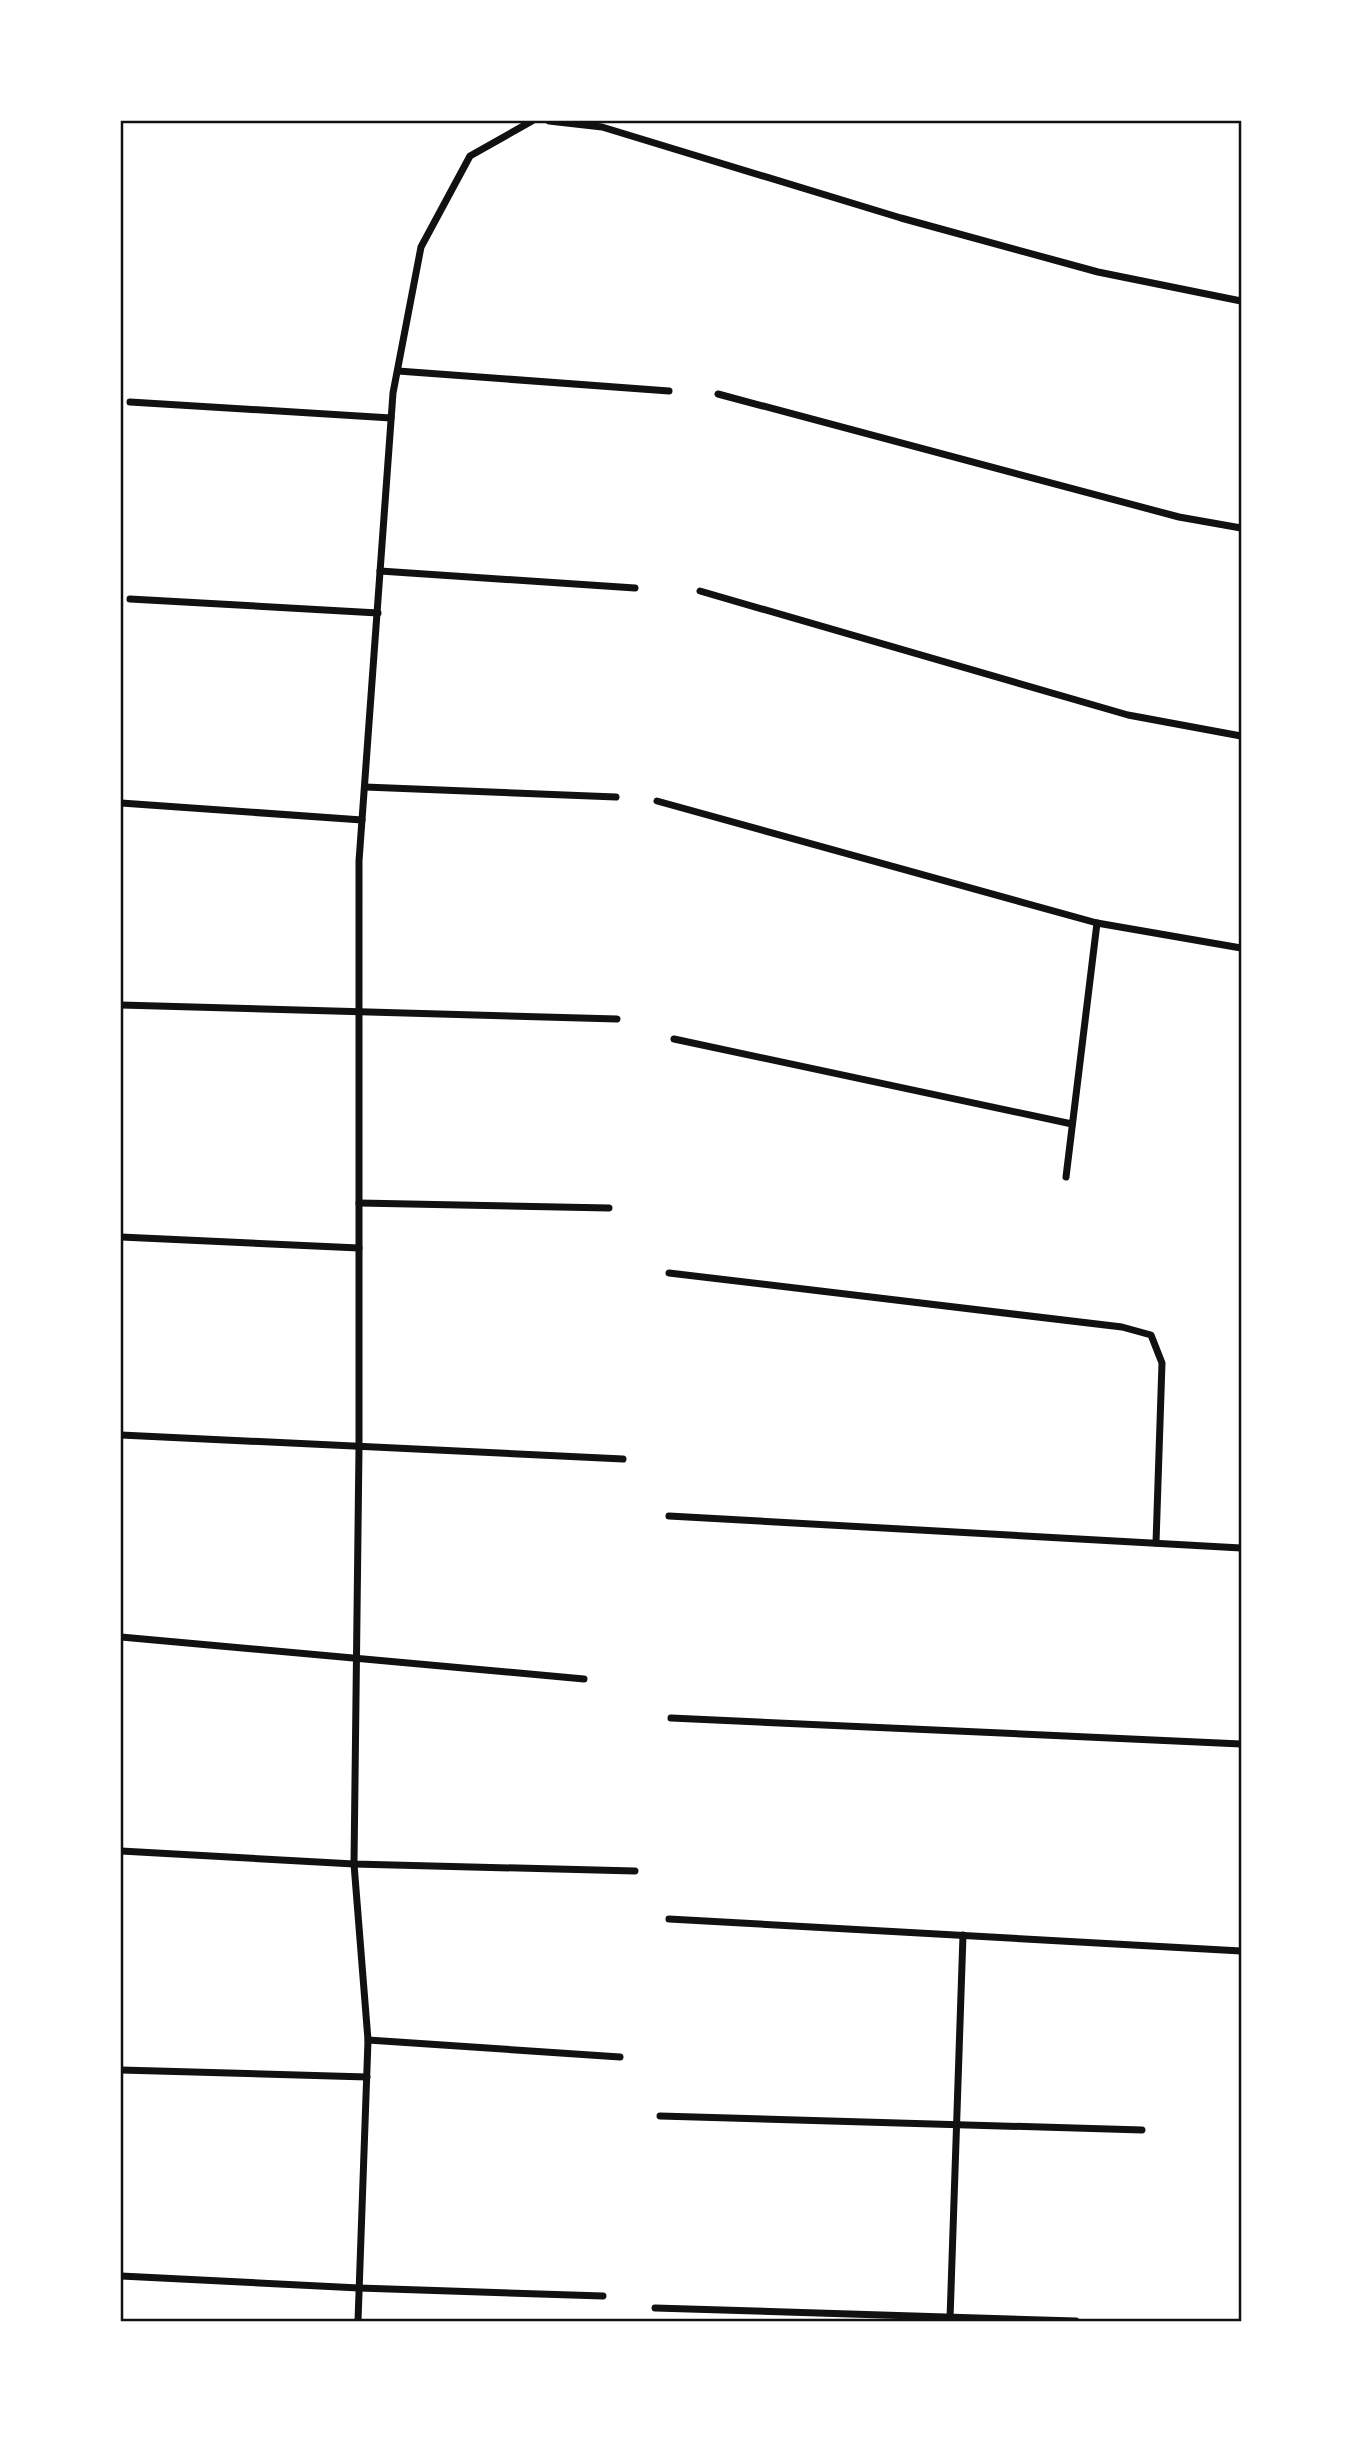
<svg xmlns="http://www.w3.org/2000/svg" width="1362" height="2442" font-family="Inter,sans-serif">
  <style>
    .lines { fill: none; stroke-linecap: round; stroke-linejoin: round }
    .minor { stroke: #111; stroke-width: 7 }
    .neatline { fill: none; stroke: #111; stroke-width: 2.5 }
  </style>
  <rect width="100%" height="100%" fill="#fff"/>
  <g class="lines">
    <g class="minor">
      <path d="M549 121 602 127 901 218 1098 272 1241 301"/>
      <path d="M398 371 669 391"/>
      <path d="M718 394 1179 517 1241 528"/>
      <path d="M130 402 391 418"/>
      <path d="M380 571 635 588"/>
      <path d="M700 591 1128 715 1241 736"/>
      <path d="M130 599 378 613"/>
      <path d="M365 787 616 797"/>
      <path d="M657 801 1097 923 1241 948"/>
      <path d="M121 803 362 820"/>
      <path d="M121 1005 617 1019"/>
      <path d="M674 1039 1072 1124"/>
      <path d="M1066 1177 1097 923"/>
      <path d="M359 1203 609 1208"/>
      <path d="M121 1237 359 1248"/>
      <path d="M669 1273 1122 1327 1151 1335 1162 1363 1156 1543"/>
      <path d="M121 1435 623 1459"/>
      <path d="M669 1516 1241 1548"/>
      <path d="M121 1637 584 1679"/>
      <path d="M671 1718 1241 1744"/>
      <path d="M121 1851 354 1864 635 1871"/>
      <path d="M669 1919 1241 1951"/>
      <path d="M368 2040 620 2057"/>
      <path d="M121 2070 367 2077"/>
      <path d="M660 2116 1142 2130"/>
      <path d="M121 2276 359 2288 603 2296"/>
      <path d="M655 2308 1076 2321"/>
      <path d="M950 2319 963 1935"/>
      <path d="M358 2321 368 2040 354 1864 359 1448V861L393 393 421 247 470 156 532 121"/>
    </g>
  </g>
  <rect width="1362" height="2442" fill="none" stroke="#ffffff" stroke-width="245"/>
  <rect x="122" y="122" width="1118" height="2198" class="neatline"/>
</svg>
